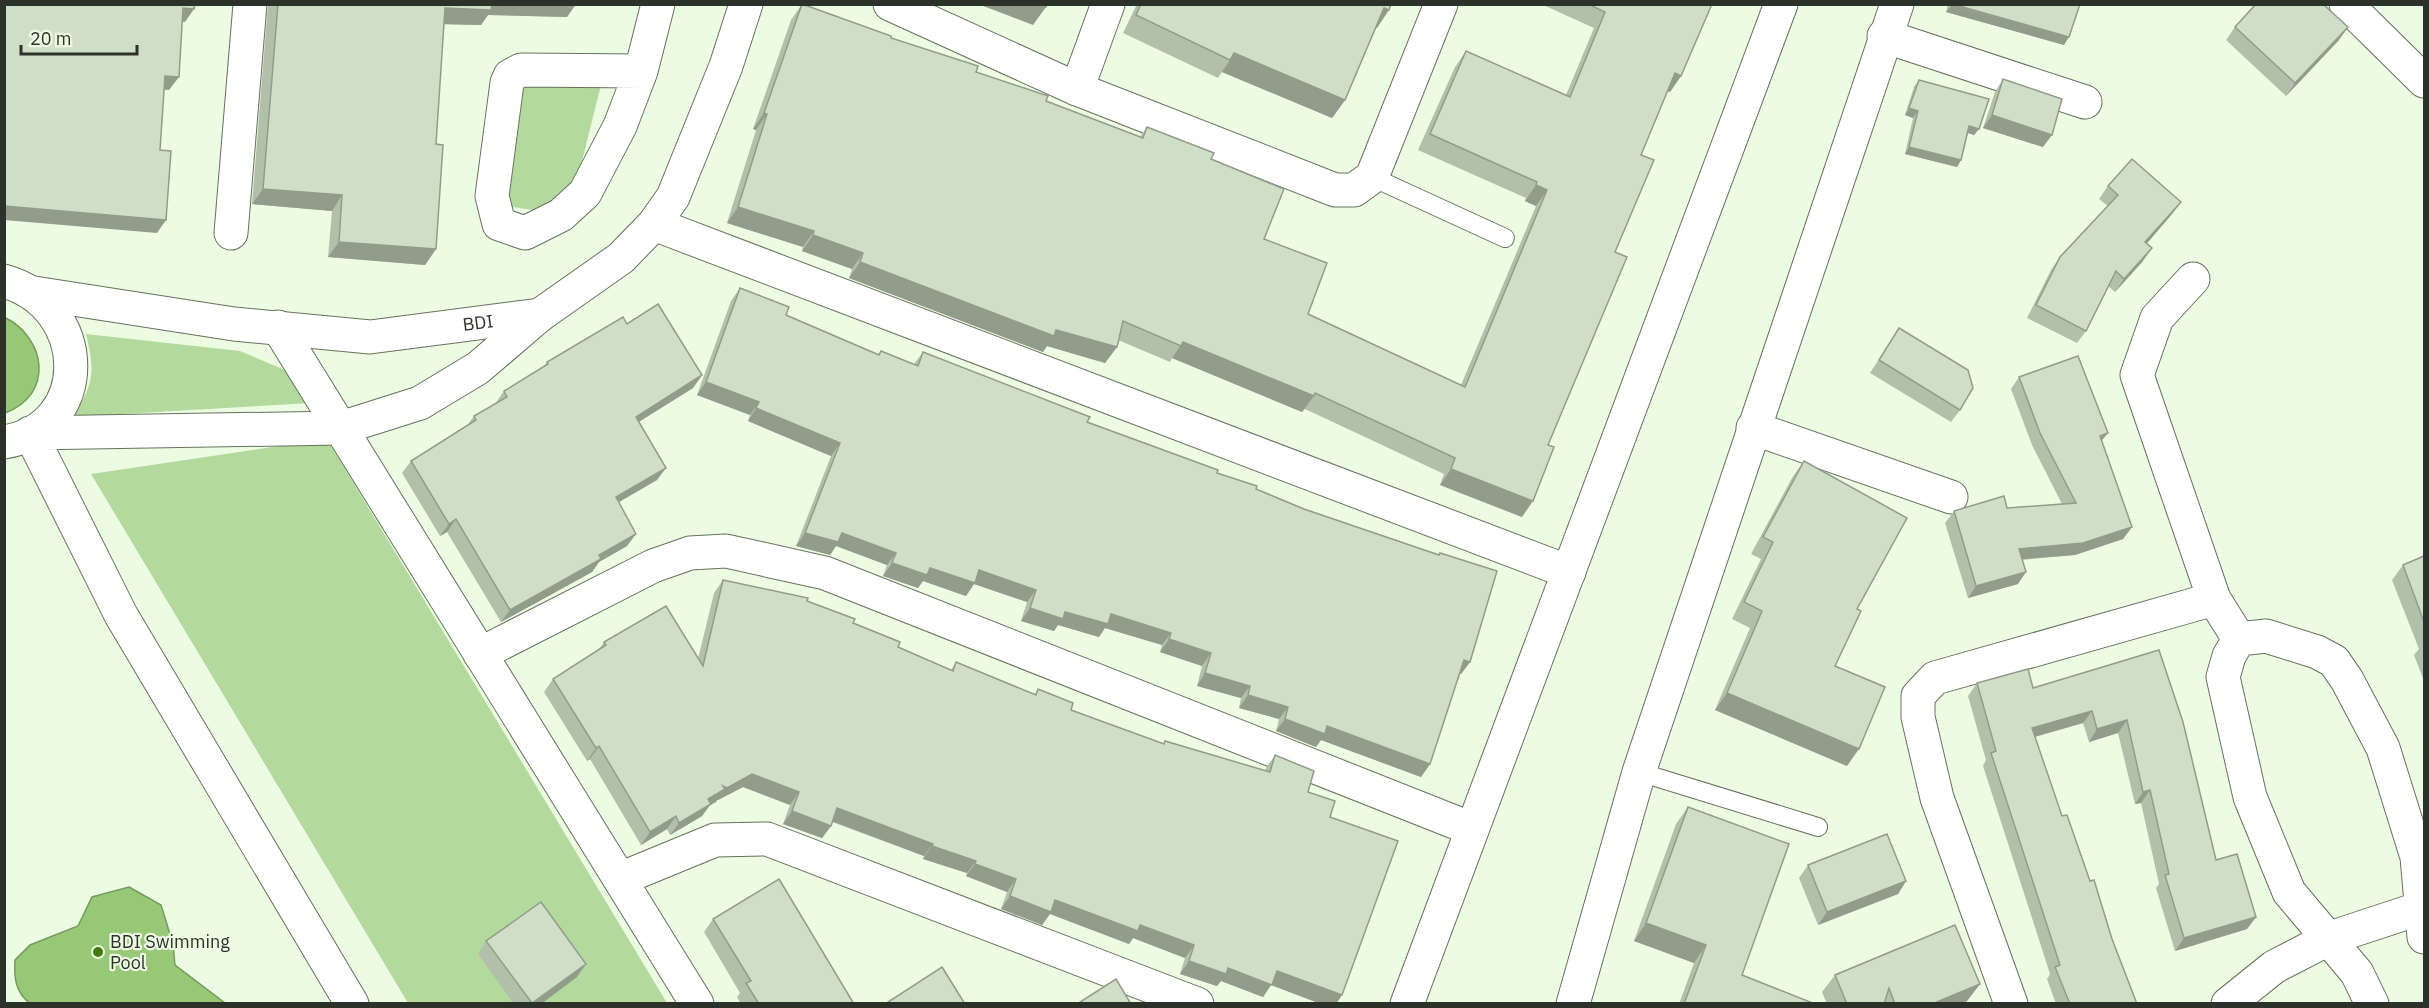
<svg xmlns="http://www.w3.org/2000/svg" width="2429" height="1008" font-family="'IBM Plex Sans',sans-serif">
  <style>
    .green { fill: #b3da9c }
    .water { fill: #96c876; stroke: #769b5f; stroke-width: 1.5 }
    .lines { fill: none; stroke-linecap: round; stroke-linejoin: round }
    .lane-casing { stroke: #65725d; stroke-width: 20 }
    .street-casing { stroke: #65725d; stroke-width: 35 }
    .lane { stroke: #fff; stroke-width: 18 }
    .street { stroke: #fff; stroke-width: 33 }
    .wall { fill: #b2c0ab }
    .shaded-wall { fill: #919c8b }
    .building { fill: #cfdfc7; stroke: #919c8b; stroke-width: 1.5 }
    .poi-dot { fill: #447a0d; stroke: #ecfce3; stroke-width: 2 }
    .labels { text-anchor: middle; stroke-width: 4.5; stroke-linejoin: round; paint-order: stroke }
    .street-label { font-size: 18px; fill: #2c3229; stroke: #ecfce3 }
    .poi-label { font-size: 18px; fill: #2c3229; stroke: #ecfce3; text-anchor: start }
  </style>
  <rect width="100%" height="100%" fill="#ecfce3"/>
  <g class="green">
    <path d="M518 79 601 85 574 193 546 212 506 206Z"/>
    <path d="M86 334 240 351 297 375 311 403 70 417C95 387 95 371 86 334Z"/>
    <path d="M327 439 667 1003H408L91 474Z"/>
  </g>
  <g class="water">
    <path d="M4 317C47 338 54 395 5 413Z"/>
    <path d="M129 887 161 905 173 944 175 965 225 1003 31 1004C15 993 14 977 15 960L30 945 78 926 92 897Z"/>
  </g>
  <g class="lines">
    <defs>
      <g id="lane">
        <path d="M1372 177 1505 238"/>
        <path d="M1639 772 1818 827"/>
      </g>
      <g id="street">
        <path d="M890 4 1077 89 1335 190H1354L1372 177 1441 4"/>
        <path d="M2346 4 2424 81"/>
        <path d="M1884 36 2085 102"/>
        <path d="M641 71 521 70 510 76 507 83 492 196 499 224 525 233 561 215 585 193 620 126 641 71 658 4"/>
        <path d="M1077 89 1108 4"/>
        <path d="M654 224 1569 572"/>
        <path d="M231 233 250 4"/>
        <path d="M2193 279 2157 318 2137 375 2214 599 2239 639"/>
        <path d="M4 281C92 306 94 428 4 442"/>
        <path id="s1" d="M34 293 234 324 370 337 540 315"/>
        <path d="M278 327 697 1004"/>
        <path d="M1753 428 1951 497"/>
        <path d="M480 654 653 566 690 553 726 551 825 573 1472 829"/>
        <path d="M620 879 715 840 767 839 1197 1004"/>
        <path d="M352 1004 121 615 30 433 341 428 420 403 478 368 540 315 621 258 654 224 673 197 726 66 746 4"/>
        <path d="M1407 1004 1781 4"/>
        <path d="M1573 1004 1639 772 1897 4"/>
        <path d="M2011 1004 1937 798 1918 717V696L1935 678 2214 599"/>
        <path d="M2228 1004 2274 967 2330 938 2424 907"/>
        <path d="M2372 1004 2357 973 2289 892 2250 797 2223 677 2229 656 2239 639 2266 636 2317 652 2334 661 2347 680 2383 748 2417 857 2424 937"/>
      </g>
    </defs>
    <use href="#lane" class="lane-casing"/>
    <use href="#street" class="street-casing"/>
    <use href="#lane" class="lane"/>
    <use href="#street" class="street"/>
  </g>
  <g class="wall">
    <path d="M268 4H576L567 17 488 15 481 25 444 24 436 144V249L425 265 328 257 332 211 252 204Z"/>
    <path d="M802 4 976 72 1046 101 1140 137 1147 127 1211 159 1264 239 1308 314 1461 385 1536 206 1525 201 1526 198 1418 150 1455 67 1466 51 1566 95 1594 28 1541 4H1712L1681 76 1670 92 1668 91 1641 155 1615 252 1548 445 1522 517 1440 485 1444 474 1305 409 1302 412 1172 358 1170 362 1118 340 1117 347 1105 363 1047 346 1043 352 849 278 852 269 802 251 803 247 727 223 756 130 753 129 791 20Z"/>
    <path d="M1137 4H1391L1377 28H1376L1345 100 1332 118 1222 72 1218 78 1123 33Z"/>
    <path d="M1948 4H2080L2064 45 1946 12Z"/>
    <path d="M2235 27 2339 40 2286 96 2226 40Z"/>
    <path d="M2003 79 2043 147 1983 128 1995 92Z"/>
    <path d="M1919 80 1979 129 1974 135 1968 133 1961 160 1957 167 1905 154 1913 118 1905 115 1914 87Z"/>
    <path d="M2108 186 2181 202 2172 214 2147 243 2143 261 2115 292 2108 286 2086 331 2077 343 2027 318 2051 270 2060 257 2108 206 2099 199Z"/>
    <path d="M740 288 786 315 878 354 881 351 914 364 923 352 1087 422 1217 473 1304 509 1438 555 1440 553 1470 662 1461 674H1459L1430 764 1421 777 1321 740 1316 747 1276 731 1279 719 1239 708 1241 698 1197 686 1202 666 1160 652 1162 645 1105 628 1099 637 1058 625 1054 631 1021 621 1027 602 974 584 966 596 923 581 918 588 883 576 887 565 836 546 830 555 796 546 831 456 748 421 750 415 697 395 731 301Z"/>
    <path d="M627 324 702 375 693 388 639 422 657 480 619 502 627 546 599 562 592 572 501 622 447 532 440 536 402 473 411 461 466 427 474 416 495 404 504 391 544 366 547 362Z"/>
    <path d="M1899 328 1960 410 1951 422 1870 373Z"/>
    <path d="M2019 377 2102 441 2132 527 2123 539 2075 555 2022 560 2018 584 1968 598 1945 523 1954 511 2062 504 2032 445 2011 389Z"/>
    <path d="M1804 461 1857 609 1835 666 1847 766 1715 710 1750 628 1732 619 1761 559 1751 554 1792 478Z"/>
    <path d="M2424 556V681L2414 655 2419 649 2392 580 2403 565Z"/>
    <path d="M723 580 807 601 853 623 898 647 951 670 956 662 1035 694 1038 689 1071 710 1163 744 1165 741 1265 771 1266 768 1275 755 1330 817 1342 995 1336 1004H1321L1271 985 1263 997 1221 981 1217 986 1180 974 1185 958 1133 938 1129 944 1050 914 1042 925 1001 909 1007 892 966 876 967 873 923 859 924 856 832 822 831 826 822 838 783 824 790 805 743 787 718 800H717L716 802 710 805 702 816 670 835 667 829 641 845 590 759 587 761 544 692 553 679 598 651 604 642 698 659 714 593Z"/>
    <path d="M2159 650 2216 860 2256 917 2247 929 2175 951 2156 888 2159 884 2141 803 2135 804 2118 733 2089 742 2083 723 2035 737 2062 816 2090 881 2137 1004H2056L2047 979 2050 974 1983 766 1986 760 1968 696 1977 683 2033 688Z"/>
    <path d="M1688 807 1742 975 1815 1004H1679L1694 963 1634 941 1676 824Z"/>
    <path d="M1808 865 1906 881 1898 894 1818 925 1799 878Z"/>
    <path d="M713 919 854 1004H741L737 997 740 993 704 932Z"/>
    <path d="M486 941 577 977 541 1004H514L478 954Z"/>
    <path d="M1835 975 1980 984 1967 1001 1962 1004H1827L1822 992Z"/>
  </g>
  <g class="shaded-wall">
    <path d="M488 4H576L567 17 488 15 481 25 434 24 445 8Z"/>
    <path d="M978 4H1039L1046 7 1033 25Z"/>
    <path d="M1952 5 2069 37 2064 45 1946 12Z"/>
    <path d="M183 8 194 9 185 22 174 21Z"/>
    <path d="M1384 8 1389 10 1377 28 1371 26Z"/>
    <path d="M2348 27 2339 40 2286 96 2295 83Z"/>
    <path d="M1234 53 1345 100 1332 118 1222 72 1230 60Z"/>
    <path d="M1675 73 1681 76 1670 92 1664 89Z"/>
    <path d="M165 76 179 77 169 90 156 89Z"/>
    <path d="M1909 108 1918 111 1913 118 1905 115Z"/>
    <path d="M764 113 767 114 756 130 753 129Z"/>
    <path d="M1992 115 2052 135 2043 147 1983 128Z"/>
    <path d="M1969 126 1979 129 1974 135 1965 132Z"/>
    <path d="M1909 147 1961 160 1957 167 1905 154Z"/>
    <path d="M1536 185 1547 190 1536 206 1525 201Z"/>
    <path d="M263 189 342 195 332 211 252 204Z"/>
    <path d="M2181 202 2172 214 2137 255 2145 242Z"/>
    <path d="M4 206 166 220 157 233 4 220Z"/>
    <path d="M738 207 814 231 803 247 727 223Z"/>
    <path d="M813 235 863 253 852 269 802 251Z"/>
    <path d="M339 242 436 249 425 265 328 257Z"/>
    <path d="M2152 248 2143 261 2115 292 2124 279Z"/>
    <path d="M860 262 1117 347 1105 363 1047 346 1043 352 849 278Z"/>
    <path d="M1183 342 1314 396 1302 412 1172 358Z"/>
    <path d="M702 375 693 388 627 429 636 417Z"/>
    <path d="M706 382 759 402 750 415 697 395Z"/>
    <path d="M756 408 840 443 831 456 748 421Z"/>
    <path d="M2108 433 2099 444 2100 436Z"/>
    <path d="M666 468 657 480 607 509 616 497Z"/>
    <path d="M1451 469 1533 501 1522 517 1440 485Z"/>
    <path d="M456 519 447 532 440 536 449 524Z"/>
    <path d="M2132 527 2123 539 2075 555 2011 560 2019 549Z"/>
    <path d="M805 533H842L896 553 887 565 836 546 830 555 796 546Z"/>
    <path d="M636 534 627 546 599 562 592 572 501 622 510 610 599 555Z"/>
    <path d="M892 563 930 568 979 570 1036 590 1027 602 974 584 966 596 923 581 918 588 883 576Z"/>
    <path d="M2026 572 2018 584 1968 598 1976 586Z"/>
    <path d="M1030 608 1065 612 1111 614 1171 633 1162 645 1105 628 1099 637 1058 625 1054 631 1021 621Z"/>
    <path d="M1169 639 1211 653 1202 666 1160 652Z"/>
    <path d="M1464 660 1470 662 1461 674 1455 672Z"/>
    <path d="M1205 673 1250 686 1241 698 1197 686Z"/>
    <path d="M1727 693 1859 749 1847 766 1715 710Z"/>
    <path d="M1248 695 1288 707 1279 719 1239 708Z"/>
    <path d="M2092 711 2083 723 2023 740 2032 728Z"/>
    <path d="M1285 719 1327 726 1430 764 1421 777 1321 740 1316 747 1276 731Z"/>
    <path d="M2127 720 2118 733 2089 742 2097 729Z"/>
    <path d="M599 746 590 759 587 761 596 748Z"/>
    <path d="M752 774 799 792 790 805 743 787 718 800H717L716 802 710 805 702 816 670 835 679 823 723 786Z"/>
    <path d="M2150 790 2141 803 2135 804 2143 792Z"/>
    <path d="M837 808 933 844 924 856 829 820Z"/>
    <path d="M792 811 831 826 822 838 783 824Z"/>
    <path d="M676 816 667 829 641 845 650 832Z"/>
    <path d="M932 846 976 861 967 873 923 859Z"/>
    <path d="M975 864 1016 879 1007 892 966 876Z"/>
    <path d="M1906 881 1898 894 1818 925 1827 912Z"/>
    <path d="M1010 896 1055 900 1140 925 1194 945 1185 958 1133 938 1129 944 1050 914 1042 925 1001 909Z"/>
    <path d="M2256 917 2247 929 2175 951 2184 938Z"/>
    <path d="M1646 923 1706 945 1694 963 1634 941Z"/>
    <path d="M1189 961 1228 968 1277 971 1342 995 1336 1004H1321L1271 985 1263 997 1221 981 1217 986 1180 974Z"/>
    <path d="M586 964 577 977 541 1004H532Z"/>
    <path d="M1980 984 1967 1001 1962 1004H1932Z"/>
  </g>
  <g class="building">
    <path d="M4 4H195L194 9 183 8 179 77 165 76 160 150 171 151 166 220 4 206Z"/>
    <path d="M278 4H492L491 10 445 8 436 144 443 145 436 249 339 242 342 195 263 189Z"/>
    <path d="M802 4 891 36V38L978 66 976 72 1048 96 1046 101 1143 138 1147 127 1214 153 1211 159 1284 189 1264 239 1327 263 1308 314 1465 387 1547 190 1536 185 1537 182 1430 134 1466 51 1570 97 1605 12 1588 4H1712L1681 76 1675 73 1641 155 1654 160 1615 252 1627 257 1548 445 1554 447 1533 501 1451 469 1455 458 1315 393 1314 396 1183 342 1181 346 1123 321 1117 347 1056 330 1054 336 860 262 863 253 813 235 814 231 738 207 767 114 764 113Z"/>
    <path d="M1039 4H1047L1046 7Z"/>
    <path d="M1141 4H1391L1389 10 1384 8 1345 100 1234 53 1230 60 1136 15Z"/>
    <path d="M1952 4H2080L2069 37Z"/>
    <path d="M2256 4H2323L2348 27 2295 83 2235 27Z"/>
    <path d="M2003 79 2062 99 2052 135 1992 115Z"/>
    <path d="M1919 80 1989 99 1979 129 1969 126 1961 160 1909 147 1918 111 1909 108Z"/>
    <path d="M2132 159 2181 202 2145 242 2152 248 2124 279 2116 271 2086 331 2036 305 2060 257 2118 195 2108 186Z"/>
    <path d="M740 288 789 307 786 315 879 355 881 351 918 366 923 352 1090 417 1087 422 1218 470 1217 473 1257 486 1256 489 1304 509 1439 555 1440 553 1497 571 1470 662 1464 660 1430 764 1327 726 1325 734 1285 719 1288 707 1248 695 1250 686 1205 673 1211 653 1169 639 1171 633 1111 614 1108 624 1065 612 1063 619 1030 608 1036 590 979 570 975 583 930 568 927 575 892 563 896 553 842 533 838 542 805 533 840 443 756 408 759 402 706 382Z"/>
    <path d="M658 304 702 375 636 417 666 468 616 497 636 534 599 555 601 559 510 610 456 519 449 524 411 461 476 420 474 416 507 397 504 391 548 364 547 362 623 317 627 324Z"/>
    <path d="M1899 328 1968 370 1973 388 1960 410 1879 360Z"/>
    <path d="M2078 356 2108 433 2100 436 2132 527 2083 543 2019 549 2026 572 1976 586 1954 511 2004 496 2007 508 2076 503 2040 433 2019 377Z"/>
    <path d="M1804 461 1907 518 1857 609 1861 611 1835 666 1885 687 1859 749 1727 693 1762 611 1744 602 1773 542 1763 537Z"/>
    <path d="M2424 556V622L2403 565Z"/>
    <path d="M723 580 808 598 807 601 855 619 853 623 900 642 898 647 953 671 956 662 1036 695 1038 689 1073 703 1071 710 1164 744 1165 741 1270 772 1275 755 1314 771 1308 792 1335 801 1330 817 1398 841 1342 995 1277 971 1272 985 1228 968 1226 974 1189 961 1194 945 1140 925 1138 931 1055 900 1051 912 1010 896 1016 879 975 864 976 861 932 846 933 844 837 808 831 826 792 811 799 792 752 774 727 788 723 786 725 789 708 799 711 804 679 823 676 816 650 832 599 746 596 748 553 679 606 645 604 642 666 606 703 666Z"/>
    <path d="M2159 650 2183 722 2216 860 2237 854 2256 917 2184 938 2165 875 2169 874 2150 790 2143 792 2127 720 2097 729 2092 711 2032 728 2062 816 2067 815 2090 881 2094 880 2112 939 2137 1004H2070L2055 967 2060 965 1991 753 1996 751 1977 683 2028 669 2033 688Z"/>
    <path d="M1688 807 1789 844 1742 975 1815 1004H1684L1706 945 1646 923Z"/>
    <path d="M1887 834 1906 881 1827 912 1808 865Z"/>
    <path d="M779 879 854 1004H759L746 983 751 981 713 919Z"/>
    <path d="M541 902 586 964 532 1003 486 941Z"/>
    <path d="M1955 925 1980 984 1932 1004H1895L1889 988 1884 1004H1847L1835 975Z"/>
    <path d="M942 967 965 1004H885Z"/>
    <path d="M1116 979 1131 1004H1077Z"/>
  </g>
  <circle class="poi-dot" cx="98" cy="952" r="6"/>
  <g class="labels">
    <g class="street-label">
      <text dy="6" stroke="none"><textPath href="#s1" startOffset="448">BDI</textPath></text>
    </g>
    <g class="poi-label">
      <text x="110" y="948">BDI Swimming<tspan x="110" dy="21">Pool</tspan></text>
    </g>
  </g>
  <rect width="2429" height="1008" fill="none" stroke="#2c3229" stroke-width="12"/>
  <path d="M21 45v9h116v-9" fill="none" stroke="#2c3229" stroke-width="3"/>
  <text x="30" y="45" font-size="18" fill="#2c3229" stroke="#ecfce3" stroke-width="4.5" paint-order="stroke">20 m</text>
</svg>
